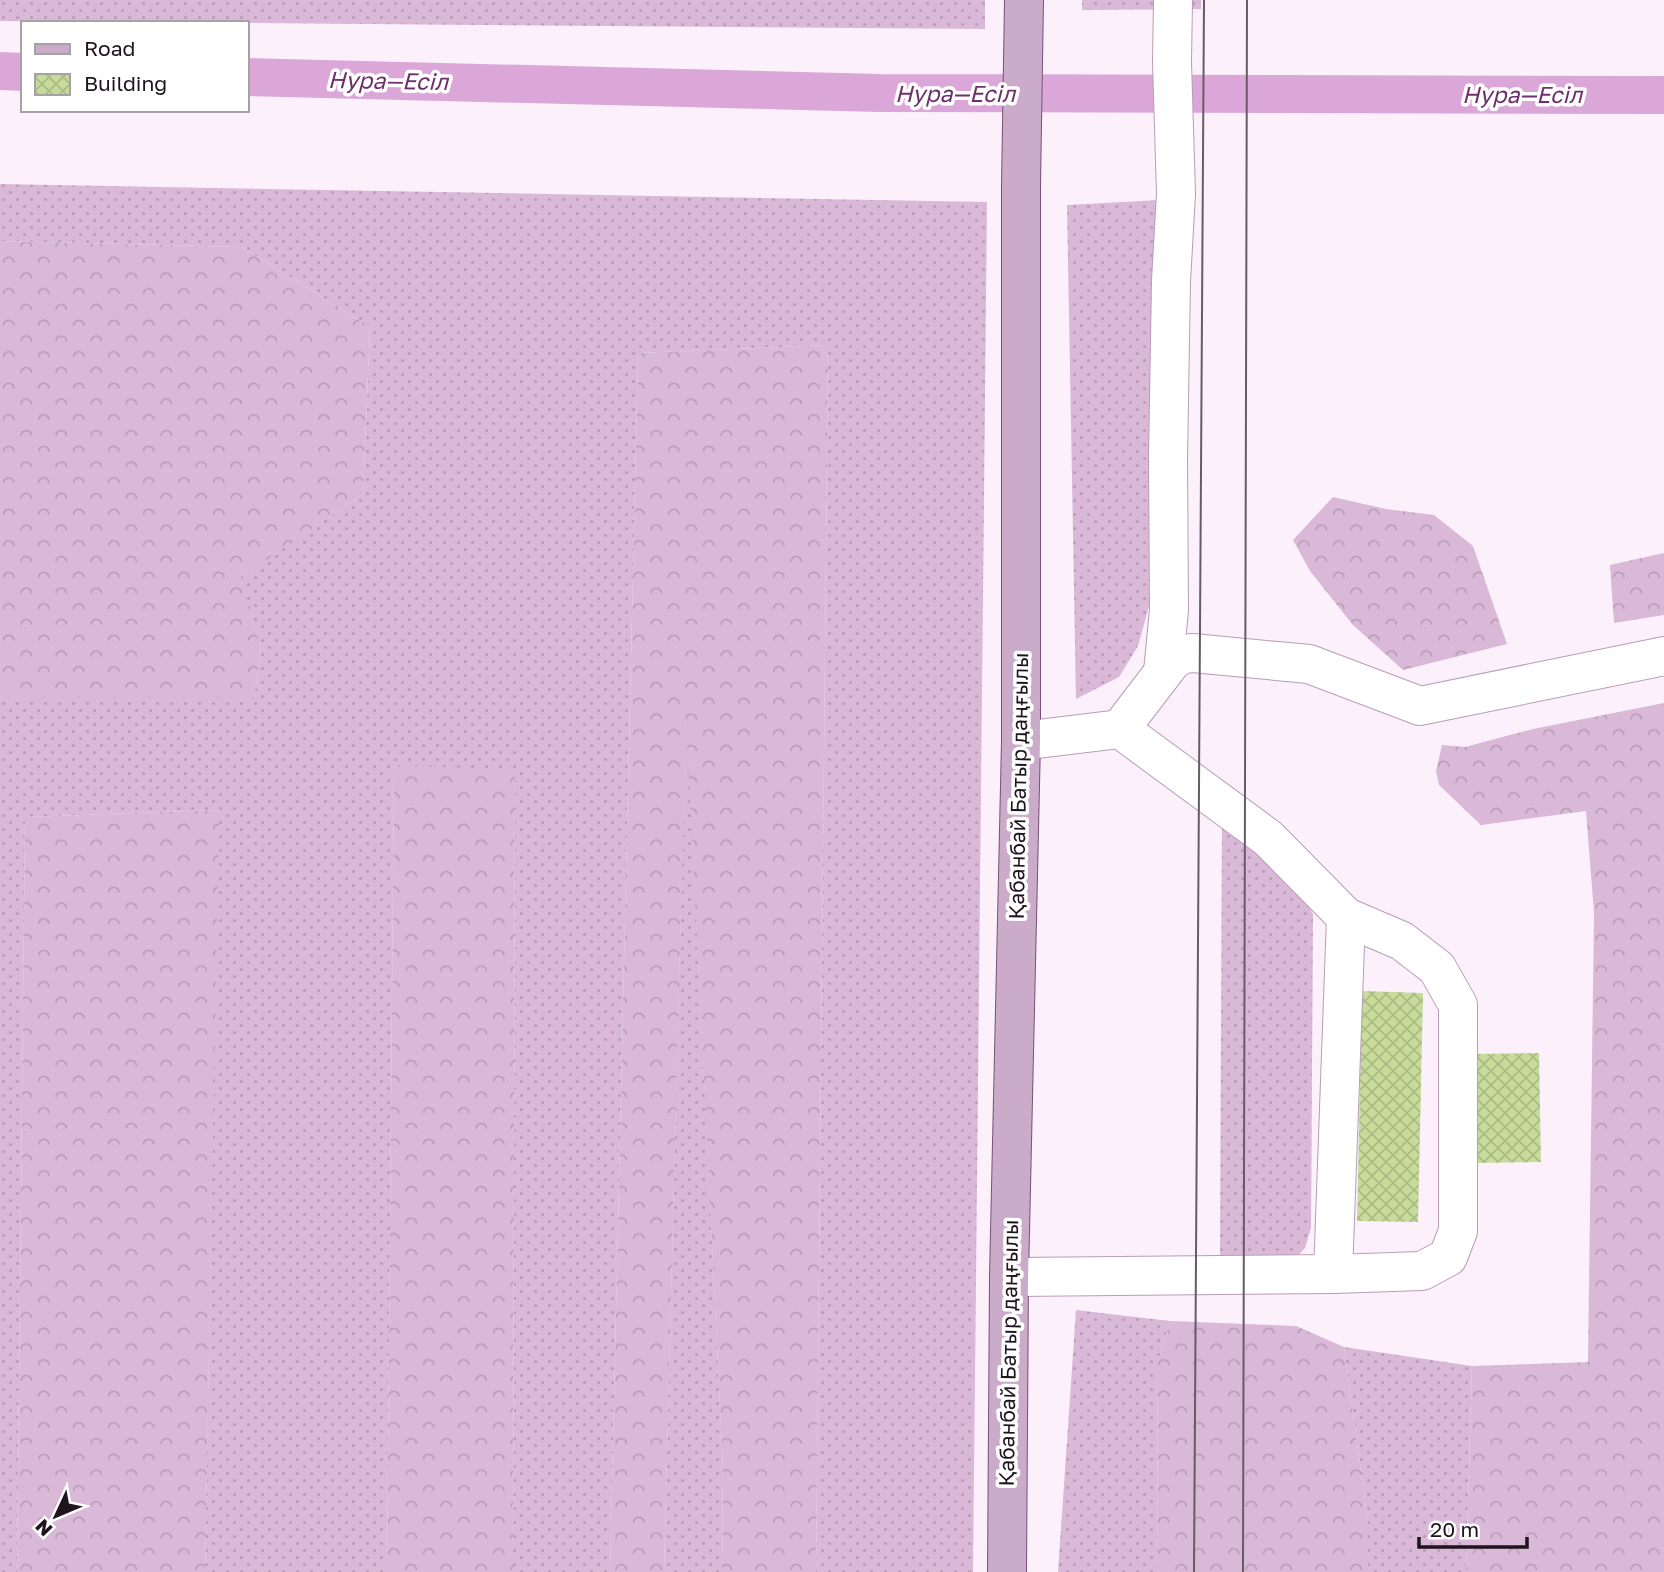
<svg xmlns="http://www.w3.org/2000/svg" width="1664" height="1572" font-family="'Golos Text',sans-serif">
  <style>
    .grass { fill: url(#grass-dots) }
    .forest { fill: url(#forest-crowns) }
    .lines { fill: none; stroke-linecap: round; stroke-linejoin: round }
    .canal { stroke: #dba7d9; stroke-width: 38 }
    .building { fill: url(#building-cross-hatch) }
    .minor-casing { stroke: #b89db7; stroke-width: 40 }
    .major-casing { stroke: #775276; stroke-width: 40 }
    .minor { stroke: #fff; stroke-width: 38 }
    .major { stroke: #caabc9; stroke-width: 38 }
    .tram { stroke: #675b66; stroke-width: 2 }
    .labels { text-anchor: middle; stroke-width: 7; stroke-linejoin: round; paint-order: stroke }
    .street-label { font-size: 21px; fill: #1f141e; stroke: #fff }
    .water-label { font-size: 23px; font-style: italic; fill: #6e306d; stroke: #fff }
  </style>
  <defs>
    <pattern id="grass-dots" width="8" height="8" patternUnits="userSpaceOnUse" patternTransform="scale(1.75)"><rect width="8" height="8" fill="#d9b9d7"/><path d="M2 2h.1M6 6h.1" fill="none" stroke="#ba9eb8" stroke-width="1.8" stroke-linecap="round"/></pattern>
    <pattern id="forest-crowns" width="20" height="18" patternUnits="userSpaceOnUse" patternTransform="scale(1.75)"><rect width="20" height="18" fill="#d9b9d7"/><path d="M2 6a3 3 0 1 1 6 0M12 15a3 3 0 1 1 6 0" fill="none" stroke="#ba9eb8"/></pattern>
    <pattern id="building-cross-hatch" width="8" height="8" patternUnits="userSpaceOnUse" patternTransform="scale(1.75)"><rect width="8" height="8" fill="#c7dc9a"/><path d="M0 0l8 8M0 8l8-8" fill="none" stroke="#aabc84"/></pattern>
  </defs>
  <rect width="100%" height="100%" fill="#fcf0fb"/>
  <g class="grass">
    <path d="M0 0H985V29L0 21Z"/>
    <path d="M1082 0H1201V9L1082 10Z"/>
    <path d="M0 184 987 202 973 1572H816L828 345 638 353 610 1572H513L515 771 394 766 387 1572H205L218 810 25 817 17 1572H0V698H254L261 648 240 577 363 494 370 327 242 247 0 241Z"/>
    <path d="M1160 200 1154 588 1138 646 1119 677 1076 699 1067 205Z"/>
    <path d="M686 705 723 1468 722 1572H664Z"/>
    <path d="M1222 819 1304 899 1313 914 1311 1228 1305 1248 1293 1261 1220 1264Z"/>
    <path d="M1076 1310 1170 1321 1157 1365 1158 1572H1058Z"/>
    <path d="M1344 1347 1472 1366 1466 1572H1368V1523Z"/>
  </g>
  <g class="forest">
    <path d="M0 241 242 247 370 327 363 494 241 577 261 648 254 698H0Z"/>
    <path d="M828 345 816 1572H722L723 1468 686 718 664 1572H610L638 353Z"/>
    <path d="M1333 497 1386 509 1434 515 1473 546 1507 644 1403 670 1353 625 1310 571 1293 540Z"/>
    <path d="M1664 553V615L1614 623 1610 565Z"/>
    <path d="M1664 703V1572H1466L1472 1366 1588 1362 1594 913 1586 811 1481 825 1439 785 1436 771 1442 745 1465 747 1533 729Z"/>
    <path d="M394 765 515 770 513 1572H387Z"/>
    <path d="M219 810 205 1572H17L25 817Z"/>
    <path d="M1170 1321 1296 1326 1344 1347 1368 1523V1572H1158L1157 1365Z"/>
  </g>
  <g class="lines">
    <g class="canal">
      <path d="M0 71 23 72"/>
      <path d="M247 77 880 93 1664 95"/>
    </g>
  </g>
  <g class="building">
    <path d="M1362 991 1423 993 1418 1222 1357 1221Z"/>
    <path d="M1539 1053 1541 1162 1474 1163 1472 1054Z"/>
  </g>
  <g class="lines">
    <defs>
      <g id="minor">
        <path d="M1163 672 1169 610 1168 458 1171 281 1176 194 1172 62 1173 0"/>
        <path d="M1120 729 1172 661 1183 654 1193 653 1309 664 1420 706 1664 656"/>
        <path d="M1333 1274 1422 1271 1448 1257 1458 1231V1005L1437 968 1402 941 1346 917"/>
        <path d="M1009 1277 1333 1274 1346 917 1268 838 1120 729 1021 741"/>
      </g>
      <path id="major" d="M1007 1572 1009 1277 1021 741V186L1024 0"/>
    </defs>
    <use href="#minor" class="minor-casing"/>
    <use href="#major" class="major-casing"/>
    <use href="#minor" class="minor"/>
    <use href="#major" class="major"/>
    <g class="tram">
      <path d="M1194 1572 1204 0"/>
      <path d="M1243 1572 1247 0"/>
    </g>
  </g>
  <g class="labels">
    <g class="street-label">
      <text transform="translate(1019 786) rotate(-89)" y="7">Қабанбай Батыр даңғылы</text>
      <text transform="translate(1009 1353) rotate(-89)" y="7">Қабанбай Батыр даңғылы</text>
    </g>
    <g class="water-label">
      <text transform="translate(388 81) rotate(1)" y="8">Нура—Есіл</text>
      <text x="955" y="102">Нура—Есіл</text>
      <text x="1522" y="103">Нура—Есіл</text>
    </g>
  </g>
  <rect x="21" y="21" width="228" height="91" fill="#ffffff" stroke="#a5a1a5" stroke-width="2"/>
  <rect x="35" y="44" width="35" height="10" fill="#caabc9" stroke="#a5a1a5" stroke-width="2"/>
  <text x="84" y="56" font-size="21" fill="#1f141e">Road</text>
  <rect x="35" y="74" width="35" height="21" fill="url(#building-cross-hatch)" stroke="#a5a1a5" stroke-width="2"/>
  <text x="84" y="91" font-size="21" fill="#1f141e">Building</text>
  <g transform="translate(56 1516) rotate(226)" stroke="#ffffff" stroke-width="5" paint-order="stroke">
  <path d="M0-5L12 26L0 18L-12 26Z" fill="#1f141e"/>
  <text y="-10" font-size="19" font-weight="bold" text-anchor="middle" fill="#1f141e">N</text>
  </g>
  <path d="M1419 1537v10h108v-10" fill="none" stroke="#1f141e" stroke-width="3.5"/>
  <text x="1430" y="1537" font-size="21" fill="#1f141e" stroke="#ffffff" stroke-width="5" paint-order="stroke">20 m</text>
</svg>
